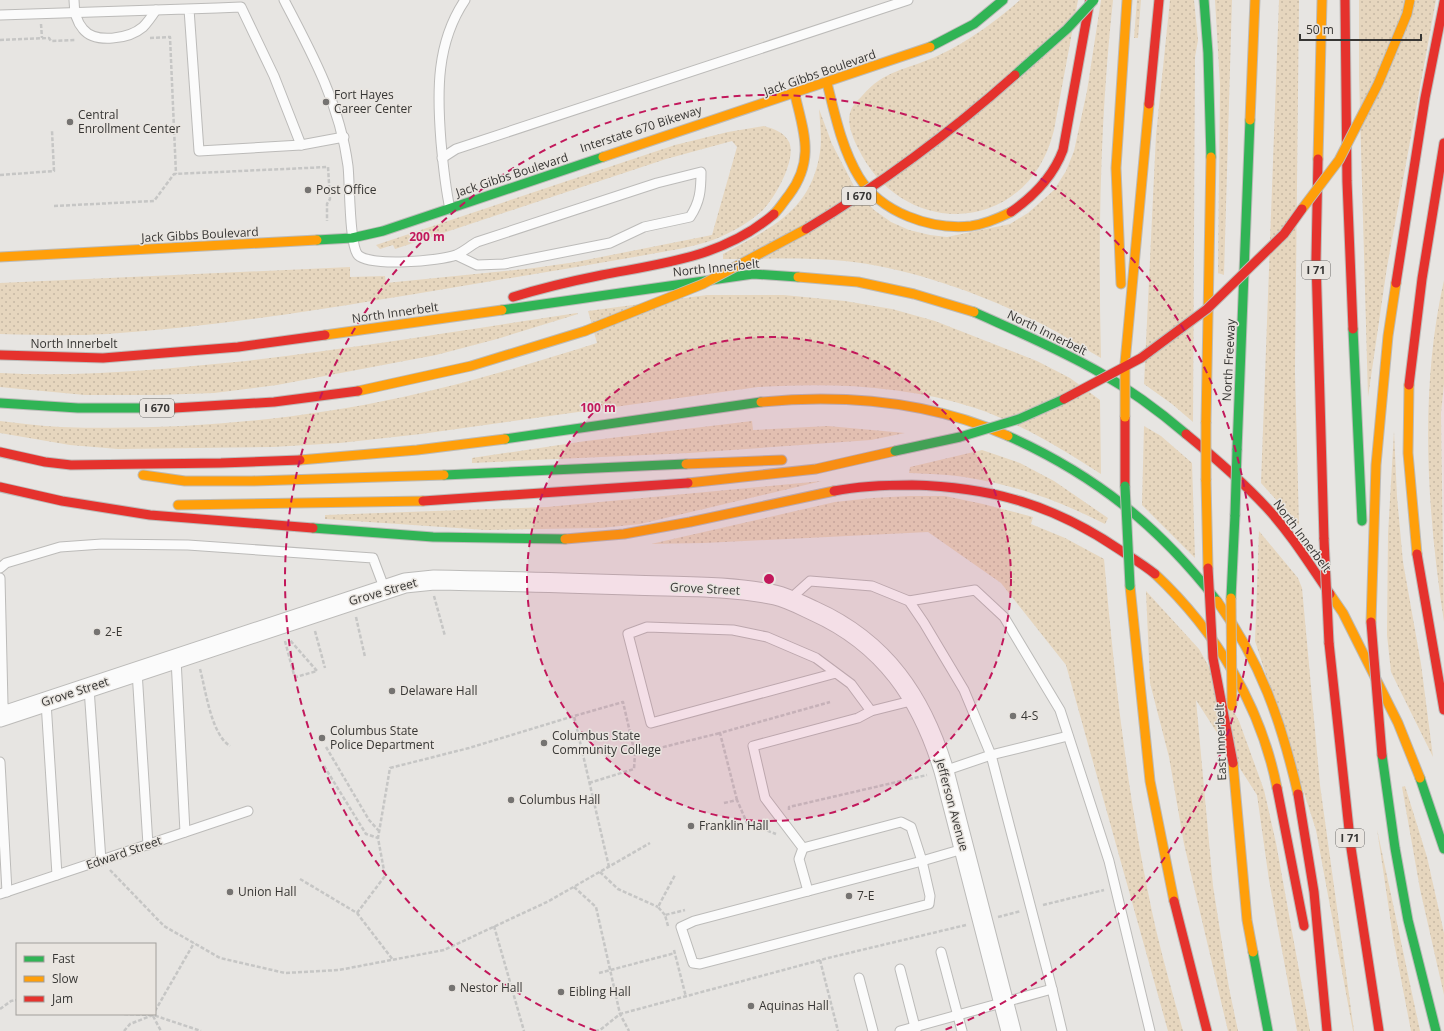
<svg xmlns="http://www.w3.org/2000/svg" width="1444" height="1031" font-family="'Open Sans',sans-serif">
  <style>
    .commercial { fill: #ebdcdd }
    .grass { fill: url(#grass-dots) }
    .lines { fill: none; stroke-linecap: round; stroke-linejoin: round }
    .lane-casing { stroke: #bcbbb9; stroke-width: 11 }
    .street-casing { stroke: #bcbbb9; stroke-width: 21 }
    .fast-casing { stroke: #bcbbb9; stroke-width: 11 }
    .slow-casing { stroke: #bcbbb9; stroke-width: 11 }
    .jam-casing { stroke: #bcbbb9; stroke-width: 11 }
    .path { stroke: #c6c6c5; stroke-width: 2.5; stroke-dasharray: 4 2; stroke-linecap: butt }
    .lane { stroke: #fbfbfb; stroke-width: 9 }
    .street { stroke: #fbfbfb; stroke-width: 19 }
    .fast { stroke: #30b455; stroke-width: 9 }
    .slow { stroke: #ff9f0a; stroke-width: 9 }
    .jam { stroke: #e5322d; stroke-width: 9 }
    .fast-bridge-casing { stroke: #bcbbb9; stroke-width: 11; stroke-linecap: butt }
    .slow-bridge-casing { stroke: #bcbbb9; stroke-width: 11; stroke-linecap: butt }
    .jam-bridge-casing { stroke: #bcbbb9; stroke-width: 11; stroke-linecap: butt }
    .fast-bridge { stroke: #30b455; stroke-width: 9 }
    .slow-bridge { stroke: #ff9f0a; stroke-width: 9 }
    .jam-bridge { stroke: #e5322d; stroke-width: 9 }
    .ring { fill: none; stroke: #c2185b; stroke-width: 2; stroke-dasharray: 7 5 }
    .poi-dot { fill: #757371; stroke: #e9e5e0; stroke-width: 1.5 }
    .labels { text-anchor: middle; stroke-width: 3; stroke-linejoin: round; paint-order: stroke }
    .shield { fill: #e9e5e0; stroke: #6c6a68; stroke-width: 1 }
    .shield-label { font-size: 11px; font-weight: bold; fill: #373634 }
    .street-label { font-size: 12px; fill: #373634; stroke: #e9e5e0 }
    .poi-label { font-size: 12px; fill: #373634; stroke: #e9e5e0; text-anchor: start }
    .centre { fill: #c2185b; stroke: #e9e5e0; stroke-width: 2 }
    .ring-label { font-size: 12px; text-anchor: middle; font-weight: bold; fill: #c2185b; stroke: #e9e5e0; stroke-width: 3; stroke-linejoin: round; paint-order: stroke }
  </style>
  <defs>
    <pattern id="grass-dots" width="8" height="8" patternUnits="userSpaceOnUse"><rect width="8" height="8" fill="#e6d6be"/><path d="M2 2h.1M6 6h.1" fill="none" stroke="#c6b8a4" stroke-width="1.8" stroke-linecap="round"/></pattern>
  </defs>
  <rect width="100%" height="100%" fill="#e7e5e2"/>
  <path class="commercial" d="M1444 384V543L1441 413Z"/>
  <g class="grass">
    <path d="M1020 0H1078L1054 130C1029 235 903 242 858 148 853 138 847 124 850 113 852 106 857 101 862 96 884 70 906 70 935 57 944 53 953 48 962 43 982 31 1002 16 1020 0Z"/>
    <path d="M1101 0H1113C1100 119 1098 238 1101 358 1077 344 1054 329 1029 318 975 291 904 267 845 261 804 257 764 259 723 259V254C770 228 811 212 820 152 822 138 820 123 819 109L832 144 857 192 874 210 891 222 909 230 930 235 947 237 1010 224 1028 213 1054 190 1066 171 1074 151 1087 91Z"/>
    <path d="M1137 0H1141L1138 38H1134Z"/>
    <path d="M1170 0H1194L1198 40 1195 57 1193 422 1172 404 1144 384 1156 135Z"/>
    <path d="M1215 0H1232L1224 275 1218 273 1220 85Z"/>
    <path d="M1279 0H1299L1295 372 1299 525 1261 483Z"/>
    <path d="M1359 0H1436L1387 267 1368 397 1359 76Z"/>
    <path d="M764 126C774 129 784 132 789 142 797 159 775 198 763 210 750 222 734 231 718 238 693 248 665 251 640 256 594 264 549 272 504 279 372 301 240 325 107 334 71 336 36 335 0 334V283L350 267V277L385 276 386 283 534 268 576 262 712 235 737 147 732 141 666 159 395 249 393 245 380 249 376 245 675 145 728 132Z"/>
    <path d="M1444 280V384L1441 413 1444 622C1427 510 1419 392 1444 280Z"/>
    <path d="M707 295H784L845 301 892 309 935 321 1037 361 1070 378 1100 400 1101 474C1062 449 1020 423 975 408 904 385 831 383 758 387L421 434 340 443 273 447 118 449 70 445 0 433V421C20 423 40 426 61 427 174 431 292 421 403 397 469 383 533 363 597 343L588 311Z"/>
    <path d="M577 313 578 314 497 339 436 355 277 385 214 393 158 395H85L0 387V373C80 377 156 370 236 362 350 349 464 330 577 313Z"/>
    <path d="M752 421 753 430 828 426 905 433 871 440 689 453 472 463V458L586 441Z"/>
    <path d="M1144 426 1161 436 1192 463 1195 558 1142 505Z"/>
    <path d="M1394 431 1397 497 1403 562 1421 664 1433 757 1391 672 1387 635 1388 534Z"/>
    <path d="M982 450 1020 463 1054 481 1108 518 1105 524C1062 502 1018 486 970 478 950 474 929 474 909 473L910 467Z"/>
    <path d="M822 481 640 524 601 528 486 530 325 519V515L547 507Z"/>
    <path d="M909 496H945L983 504 1033 517 1031 524 1065 538 1104 559C1115 685 1129 811 1157 934 1165 967 1174 999 1183 1031H1168L1066 665 1001 583 928 532 704 543 651 544 835 502 872 498Z"/>
    <path d="M1259 531 1298 578 1302 588 1320 785 1354 1031H1353L1316 830 1255 641Z"/>
    <path d="M1146 591 1199 649 1239 721 1264 790 1276 843 1310 1031H1297L1269 880 1257 795 1196 700 1213 886 1229 988 1238 1031H1228L1184 844 1169 757 1150 683Z"/>
    <path d="M1405 786 1427 857 1444 933V995L1420 889 1402 787Z"/>
    <path d="M1377 829 1420 1031H1411L1393 937Z"/>
  </g>
  <g class="lines">
    <defs>
      <g id="lane">
        <path d="M74 0C74 10 76 21 83 29 95 44 129 39 143 27 148 22 152 16 156 10"/>
        <path d="M284 0C312 53 340 105 348 166 350 183 349 245 358 255 370 267 440 261 456 255 463 252 470 246 477 242L657 183 701 172C701 190 700 202 690 217L644 227 610 243 504 264 477 265 456 255"/>
        <path d="M0 15 217 8 241 7 274 76 301 145 199 151 189 9"/>
        <path d="M301 145 344 137"/>
        <path d="M442 158 456 149 908 0"/>
        <path d="M450 209C445 186 443 164 441 142 437 92 436 43 465 0"/>
        <path d="M0 568 6 563 60 547 102 544 188 545 373 558 385 590"/>
        <path d="M0 578 3 704 6 715"/>
        <path d="M790 599 810 581 872 586 909 601 924 623 964 690 991 755 1052 989"/>
        <path d="M909 601 975 590 1004 617 1060 710 1109 861 1150 1031"/>
        <path d="M176 659 185 832"/>
        <path d="M137 671 148 845"/>
        <path d="M836 673 651 723 628 634 647 627 733 630 767 637 816 658 851 684 871 711 915 700"/>
        <path d="M89 688 101 861"/>
        <path d="M46 702 57 875"/>
        <path d="M871 711 858 718 753 746 765 798 803 848 901 822 911 827 922 861 963 849"/>
        <path d="M0 762 7 892"/>
        <path d="M944 771 991 755 1068 736"/>
        <path d="M803 848 799 859 808 891"/>
        <path d="M922 861 930 896 929 904 700 964 693 963 681 927 694 921Z"/>
        <path d="M0 894 248 811"/>
        <path d="M941 952 962 1031"/>
        <path d="M900 969 916 1031"/>
        <path d="M859 978 873 1031"/>
        <path d="M900 1031 1052 989 1062 1031"/>
      </g>
      <path id="street" d="M0 717 405 583 434 580C500 581 565 583 630 585 678 587 728 585 775 595 788 598 801 605 814 611 885 643 922 698 944 771L1011 1031"/>
      <g id="fast">
        <path d="M1204 0 1208 53 1211 157"/>
        <path d="M930 47 974 24 1003 0"/>
        <path d="M317 240 352 238 383 231 603 157"/>
        <path d="M502 310 753 274 798 277"/>
        <path d="M974 312C1016 331 1059 349 1099 372 1129 389 1159 411 1186 434"/>
        <path d="M1353 329 1362 521"/>
        <path d="M0 403 78 408H174"/>
        <path d="M1008 436C1095 475 1159 526 1217 601"/>
        <path d="M505 439 761 402"/>
        <path d="M1237 450 1250 120"/>
        <path d="M444 475 686 464"/>
        <path d="M313 528 433 537 565 539"/>
        <path d="M1231 598 1235 515"/>
        <path d="M1382 755 1395 848 1408 920 1436 1031"/>
        <path d="M1420 778 1444 849"/>
        <path d="M1253 952 1268 1031"/>
      </g>
      <g id="slow">
        <path d="M827 83C835 115 842 149 859 177 881 213 931 230 971 226 985 224 999 218 1011 212"/>
        <path d="M1250 120 1255 0"/>
        <path d="M603 157 930 47"/>
        <path d="M1318 159 1322 0"/>
        <path d="M774 214C780 208 784 201 789 195 815 160 804 133 795 95"/>
        <path d="M0 257 317 240"/>
        <path d="M798 277 858 282 914 294 974 312"/>
        <path d="M1121 284 1116 168 1127 0"/>
        <path d="M325 335 502 310"/>
        <path d="M1125 363 1149 104"/>
        <path d="M1409 385 1408 453 1417 554"/>
        <path d="M358 391 471 366 585 331"/>
        <path d="M761 402C846 394 929 401 1008 436"/>
        <path d="M1206 422 1211 157"/>
        <path d="M300 460 417 450 505 439"/>
        <path d="M686 464 782 460"/>
        <path d="M143 475 185 481H252L444 475"/>
        <path d="M1206 480 1208 568"/>
        <path d="M688 483 816 469 895 451"/>
        <path d="M178 505 423 501"/>
        <path d="M565 539 624 534 690 522 834 491"/>
        <path d="M1155 574C1216 631 1261 706 1277 788"/>
        <path d="M1130 586 1150 781 1174 901"/>
        <path d="M1330 594 1343 613 1398 723 1420 778"/>
        <path d="M1217 601C1261 662 1281 721 1298 794"/>
        <path d="M1371 622 1376 465 1388 336 1396 283"/>
        <path d="M1233 763 1247 920 1253 952"/>
      </g>
      <g id="jam">
        <path d="M1345 0 1347 181 1353 329"/>
        <path d="M1149 104 1159 0"/>
        <path d="M1318 159 1316 260 1324 539"/>
        <path d="M1011 212C1034 196 1053 177 1063 150L1090 0"/>
        <path d="M1396 283 1425 98 1444 2"/>
        <path d="M513 297C542 288 572 281 602 275 664 263 724 257 774 214"/>
        <path d="M0 355 103 358 238 347 325 335"/>
        <path d="M1409 385 1422 279 1444 143"/>
        <path d="M174 408 274 402 358 391"/>
        <path d="M1125 417V486"/>
        <path d="M1186 434C1214 457 1242 481 1267 508 1291 534 1310 565 1330 594"/>
        <path d="M0 452 45 462 71 465 221 463 300 460"/>
        <path d="M0 487 62 501 150 515 313 528"/>
        <path d="M834 491C860 486 886 485 912 485 992 487 1054 505 1120 550 1132 558 1144 565 1155 574"/>
        <path d="M423 501 688 483"/>
        <path d="M1417 554 1444 710"/>
        <path d="M1329 643 1351 848 1379 1031"/>
        <path d="M1277 788 1304 926"/>
        <path d="M1298 794 1314 892 1327 1031"/>
        <path d="M1174 901 1207 1031"/>
      </g>
    </defs>
    <use href="#lane" class="lane-casing"/>
    <use href="#street" class="street-casing"/>
    <use href="#fast" class="fast-casing"/>
    <use href="#slow" class="slow-casing"/>
    <use href="#jam" class="jam-casing"/>
    <g class="path">
      <path d="M41 24 42 38"/>
      <path d="M150 38 170 37 176 174"/>
      <path d="M0 40 49 38 51 41 75 40"/>
      <path d="M0 175 54 171 52 131"/>
      <path d="M54 206 154 201 174 174 328 167 330 199 327 204V221"/>
      <path d="M434 596 445 636"/>
      <path d="M356 617 365 657"/>
      <path d="M315 631 325 668"/>
      <path d="M285 641 294 675 296 677 317 671 289 639"/>
      <path d="M200 669C206 691 211 734 230 746"/>
      <path d="M326 747 369 820 379 831"/>
      <path d="M324 766 366 834 378 838"/>
      <path d="M589 783 634 769 635 754"/>
      <path d="M737 800 720 733 830 702"/>
      <path d="M724 803 737 800 747 823 776 834"/>
      <path d="M789 810V807L927 775"/>
      <path d="M609 867 574 716 623 702 635 754 720 733"/>
      <path d="M110 870 164 926 220 958 285 973 339 970 444 950 549 901 650 843"/>
      <path d="M600 872 618 889 658 907"/>
      <path d="M300 879 357 913 393 960"/>
      <path d="M574 887 596 907 620 1014 629 1031"/>
      <path d="M1043 905 1104 890"/>
      <path d="M357 913 385 876 378 838 390 768 469 748 574 716"/>
      <path d="M665 915 658 907 675 875"/>
      <path d="M998 917 1021 911"/>
      <path d="M494 926 524 1031"/>
      <path d="M668 926 665 915 685 910"/>
      <path d="M674 950 686 997"/>
      <path d="M820 960 838 1031"/>
      <path d="M599 973 675 953"/>
      <path d="M0 1009 11 1001 17 1000"/>
      <path d="M155 1011 194 943"/>
      <path d="M124 1014 151 1015"/>
      <path d="M153 1016 161 1031"/>
      <path d="M124 1031 130 1024 153 1015 201 1031"/>
      <path d="M595 1031 600 1030 620 1014 828 958 966 925"/>
    </g>
    <use href="#lane" class="lane"/>
    <use href="#street" class="street"/>
    <use href="#fast" class="fast"/>
    <use href="#slow" class="slow"/>
    <use href="#jam" class="jam"/>
    <defs>
      <g id="fast-bridge">
        <path d="M1015 75 1067 29 1094 0"/>
        <path d="M895 451 960 437 1019 419 1064 399"/>
        <path d="M1125 486 1130 586"/>
        <path d="M1235 515 1237 450"/>
      </g>
      <g id="slow-bridge">
        <path d="M1302 209 1339 160 1378 84 1407 14 1410 0"/>
        <path d="M585 331 703 284 806 229"/>
        <path d="M1125 363V417"/>
        <path d="M1206 422V480"/>
        <path d="M1231 598 1232 706"/>
      </g>
      <g id="jam-bridge">
        <path d="M806 229C881 184 950 133 1015 75"/>
        <path d="M1064 399 1141 358 1207 309 1284 234 1302 209"/>
        <path d="M1324 539 1329 643"/>
        <path d="M1208 568 1213 658 1233 763"/>
        <path d="M1371 622 1382 755"/>
      </g>
    </defs>
    <use href="#fast-bridge" class="fast-bridge-casing"/>
    <use href="#slow-bridge" class="slow-bridge-casing"/>
    <use href="#jam-bridge" class="jam-bridge-casing"/>
    <use href="#fast-bridge" class="fast-bridge"/>
    <use href="#slow-bridge" class="slow-bridge"/>
    <use href="#jam-bridge" class="jam-bridge"/>
  </g>
  <circle cx="769" cy="579" r="242" fill="#c2185b" fill-opacity=".12"/>
  <g class="ring">
    <circle cx="769" cy="579" r="242"/>
    <path d="M596 1031A484 484 0 1 1 942 1031"/>
  </g>
  <g class="poi-dot">
    <circle cx="326" cy="102" r="4"/>
    <circle cx="70" cy="122" r="4"/>
    <circle cx="308" cy="190" r="4"/>
    <circle cx="97" cy="632" r="4"/>
    <circle cx="392" cy="691" r="4"/>
    <circle cx="1013" cy="716" r="4"/>
    <circle cx="322" cy="738" r="4"/>
    <circle cx="544" cy="743" r="4"/>
    <circle cx="511" cy="800" r="4"/>
    <circle cx="691" cy="826" r="4"/>
    <circle cx="230" cy="892" r="4"/>
    <circle cx="849" cy="896" r="4"/>
    <circle cx="452" cy="988" r="4"/>
    <circle cx="561" cy="992" r="4"/>
    <circle cx="751" cy="1006" r="4"/>
  </g>
  <g class="labels">
    <g class="shield">
      <rect x="842" y="187" width="34" height="18" rx="3"/>
      <rect x="1302" y="261" width="28" height="18" rx="3"/>
      <rect x="140" y="399" width="34" height="18" rx="3"/>
      <rect x="1336" y="829" width="28" height="18" rx="3"/>
    </g>
    <g class="shield-label">
      <text x="859" y="200">I 670</text>
      <text x="1316" y="274">I 71</text>
      <text x="157" y="412">I 670</text>
      <text x="1350" y="842">I 71</text>
    </g>
    <g class="street-label">
      <text transform="translate(820 73) rotate(-19)" y="4">Jack Gibbs Boulevard</text>
      <text transform="translate(641 129) rotate(-18)" y="4">Interstate 670 Bikeway</text>
      <text transform="translate(512 175) rotate(-18)" y="4">Jack Gibbs Boulevard</text>
      <text transform="translate(200 235) rotate(-3)" y="4">Jack Gibbs Boulevard</text>
      <text transform="translate(716 268) rotate(-6)" y="4">North Innerbelt</text>
      <text transform="translate(395 313) rotate(-8)" y="4">North Innerbelt</text>
      <text transform="translate(1047 333) rotate(26)" y="4">North Innerbelt</text>
      <text x="74" y="348">North Innerbelt</text>
      <text transform="translate(1229 360) rotate(-87)" y="4">North Freeway</text>
      <text transform="translate(1302 536) rotate(53)" y="4">North Innerbelt</text>
      <text transform="translate(705 589) rotate(3)" y="4">Grove Street</text>
      <text transform="translate(383 592) rotate(-16)" y="4">Grove Street</text>
      <text transform="translate(75 692) rotate(-18)" y="4">Grove Street</text>
      <text transform="translate(1221 742) rotate(-92)" y="4">East Innerbelt</text>
      <text transform="translate(952 805) rotate(75)" y="4">Jefferson Avenue</text>
      <text transform="translate(124 853) rotate(-19)" y="4">Edward Street</text>
    </g>
    <g class="poi-label">
      <text x="334" y="99">Fort Hayes<tspan x="334" dy="14">Career Center</tspan></text>
      <text x="78" y="119">Central<tspan x="78" dy="14">Enrollment Center</tspan></text>
      <text x="316" y="194">Post Office</text>
      <text x="105" y="636">2-E</text>
      <text x="400" y="695">Delaware Hall</text>
      <text x="1021" y="720">4-S</text>
      <text x="330" y="735">Columbus State<tspan x="330" dy="14">Police Department</tspan></text>
      <text x="552" y="740">Columbus State<tspan x="552" dy="14">Community College</tspan></text>
      <text x="519" y="804">Columbus Hall</text>
      <text x="699" y="830">Franklin Hall</text>
      <text x="238" y="896">Union Hall</text>
      <text x="857" y="900">7-E</text>
      <text x="460" y="992">Nestor Hall</text>
      <text x="569" y="996">Eibling Hall</text>
      <text x="759" y="1010">Aquinas Hall</text>
    </g>
  </g>
  <circle cx="769" cy="579" r="6" class="centre"/>
  <g class="ring-label">
    <text x="427" y="241">200 m</text>
    <text x="598" y="412">100 m</text>
  </g>
  <rect x="16" y="943" width="140" height="72" fill="#e9e5e0" stroke="#a29f9b"/>
  <rect x="24" y="956" width="20" height="6" fill="#30b455" stroke="#a29f9b"/>
  <text x="52" y="963" font-size="12" fill="#373634">Fast</text>
  <rect x="24" y="976" width="20" height="6" fill="#ff9f0a" stroke="#a29f9b"/>
  <text x="52" y="983" font-size="12" fill="#373634">Slow</text>
  <rect x="24" y="996" width="20" height="6" fill="#e5322d" stroke="#a29f9b"/>
  <text x="52" y="1003" font-size="12" fill="#373634">Jam</text>
  <path d="M1300 34v6h121v-6" fill="none" stroke="#373634" stroke-width="2"/>
  <text x="1306" y="34" font-size="12" fill="#373634" stroke="#e9e5e0" stroke-width="3" paint-order="stroke">50 m</text>
</svg>
